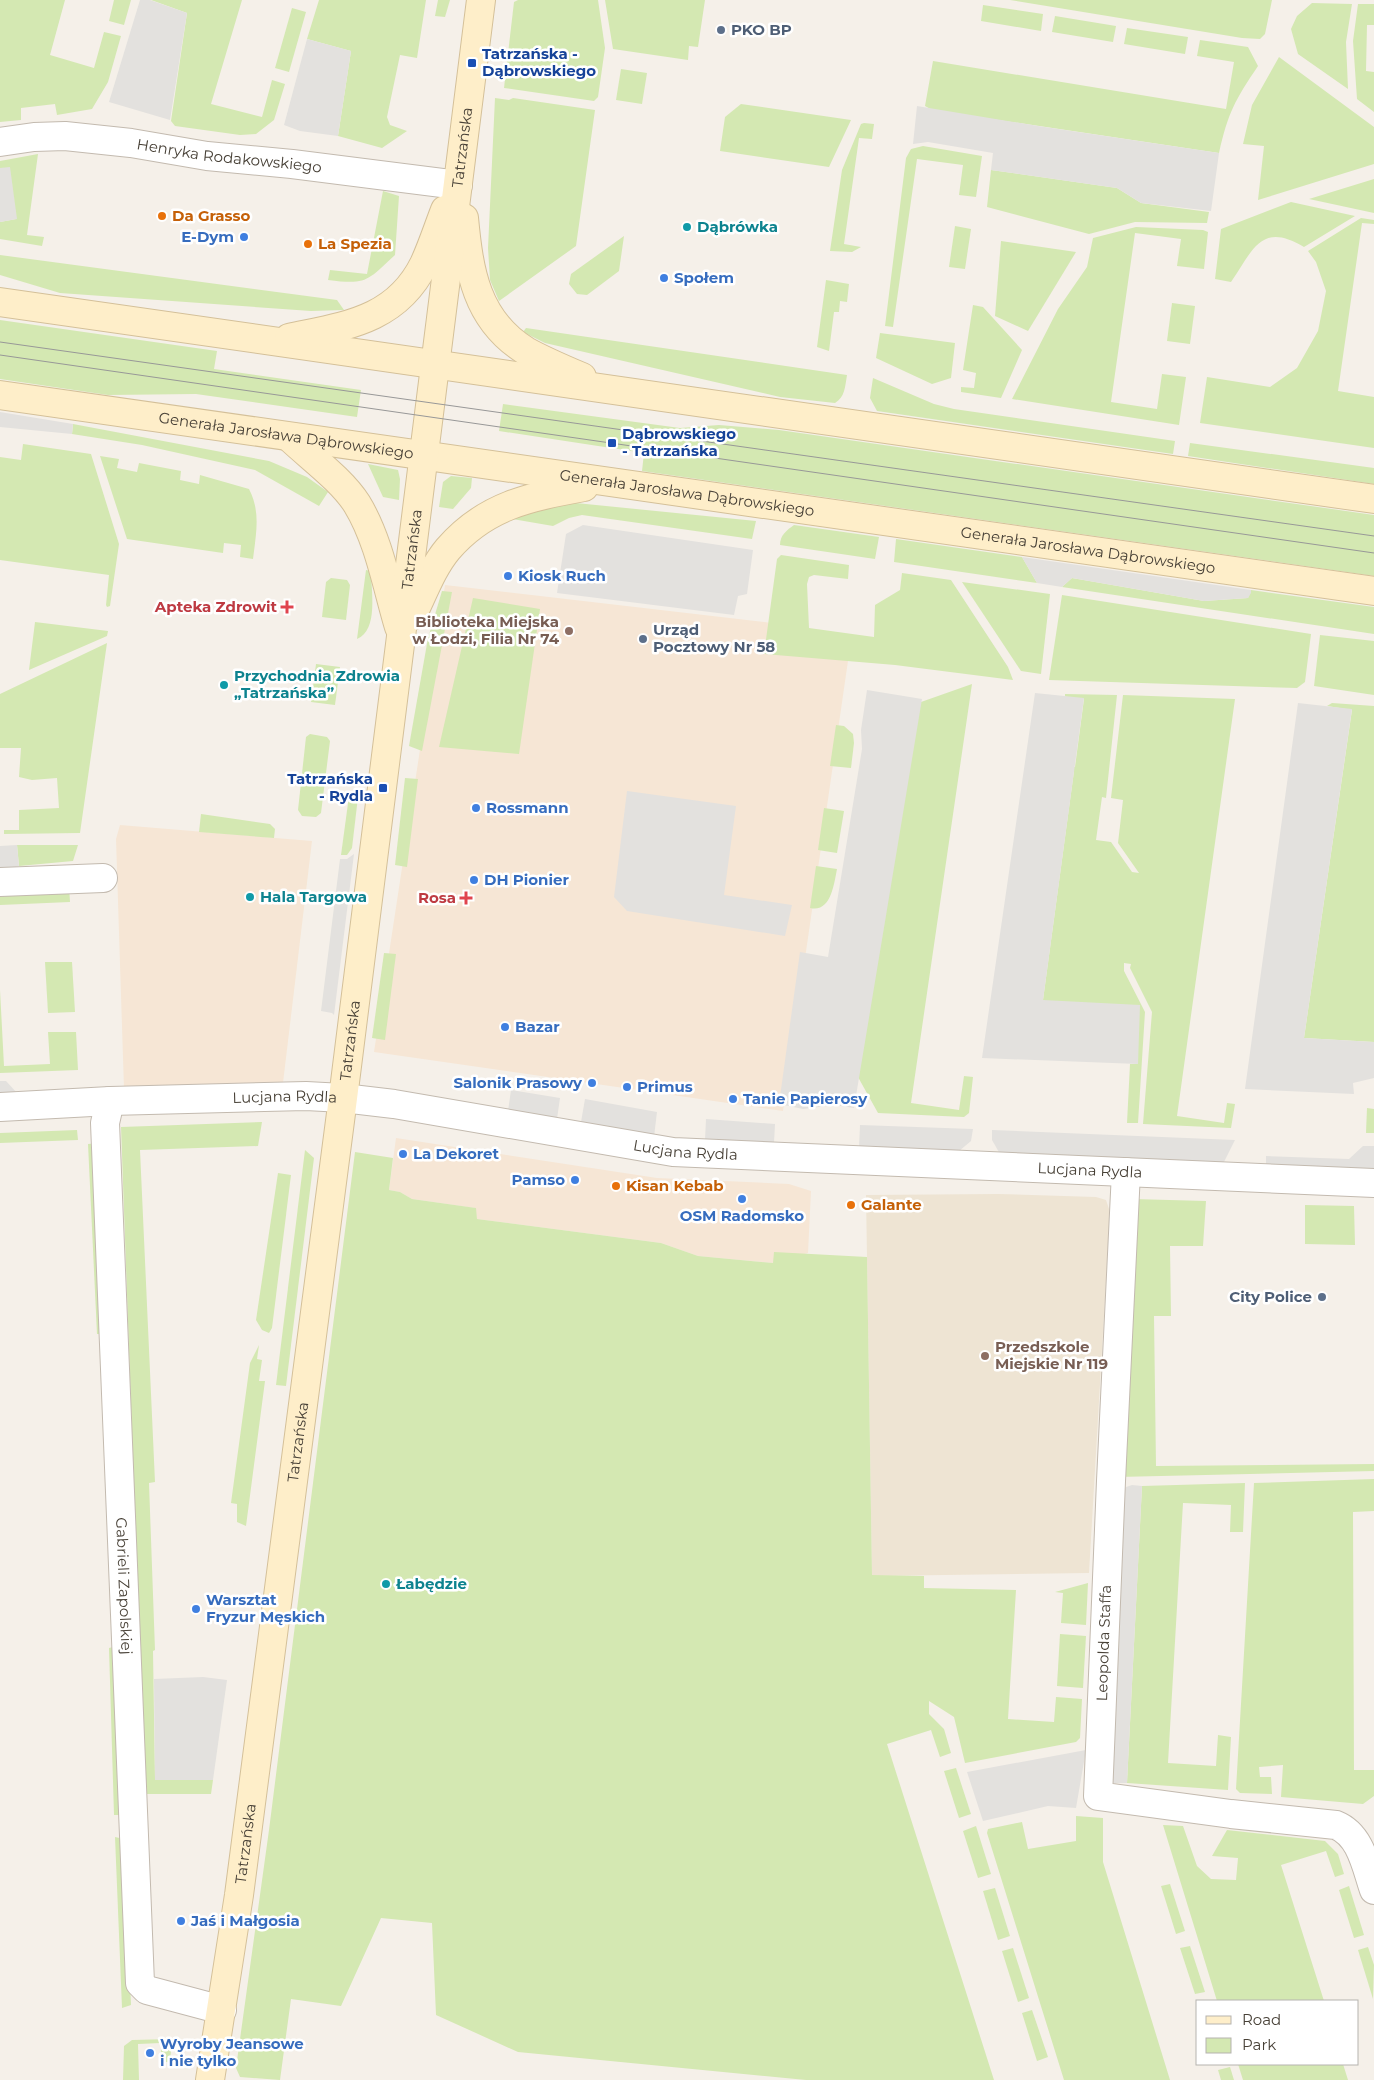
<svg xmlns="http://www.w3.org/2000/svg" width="1374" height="2080" font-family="Montserrat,sans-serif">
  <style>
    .commercial { fill: #f6e6d5 }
    .education { fill: #eee4d3 }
    .green { fill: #d4e8b2 }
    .parking { fill: #e3e1de }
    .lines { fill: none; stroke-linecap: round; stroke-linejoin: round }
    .street-casing { stroke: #c3baaf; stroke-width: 30 }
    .secondary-casing { stroke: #d4c099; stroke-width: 30 }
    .street { stroke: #fff; stroke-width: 28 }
    .secondary { stroke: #feeec9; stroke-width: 28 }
    .tram { stroke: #989898; stroke-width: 1 }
    .service-dot { fill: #5c6f8a; stroke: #fff; stroke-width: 2 }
    .transit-dot { fill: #1a4fb4; stroke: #fff; stroke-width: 2 }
    .food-dot { fill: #e8710a; stroke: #fff; stroke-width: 2 }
    .culture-dot { fill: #0f9aa8; stroke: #fff; stroke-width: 2 }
    .shop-dot { fill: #3f7fe0; stroke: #fff; stroke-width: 2 }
    .health-dot { fill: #e0444e; stroke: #fff; stroke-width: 2 }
    .education-dot { fill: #8d6e63; stroke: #fff; stroke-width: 2 }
    .labels { text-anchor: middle; stroke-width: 5; stroke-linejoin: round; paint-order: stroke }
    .service-label { font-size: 15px; font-weight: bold; fill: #4e5e75; stroke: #fff; text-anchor: start }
    .transit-label { font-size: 15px; font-weight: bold; fill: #164399; stroke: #fff; text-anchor: start }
    .street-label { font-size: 15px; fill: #484137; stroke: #fff }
    .food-label { font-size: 15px; font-weight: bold; fill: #c56008; stroke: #fff; text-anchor: start }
    .culture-label { font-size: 15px; font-weight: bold; fill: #0d838f; stroke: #fff; text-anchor: start }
    .shop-label { font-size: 15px; font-weight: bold; fill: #366cbe; stroke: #fff; text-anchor: start }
    .health-label { font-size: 15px; font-weight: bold; fill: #be3a42; stroke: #fff; text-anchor: end }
    .education-label { font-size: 15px; font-weight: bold; fill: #785e54; stroke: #fff; text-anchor: end }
  </style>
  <rect width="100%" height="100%" fill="#f5f0e9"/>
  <g class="commercial">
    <path d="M445 585 772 623 849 654 783 1111 374 1052Z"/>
    <path d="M120 825 312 841 283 1083 124 1089 116 839Z"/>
    <path d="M396 1138 657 1178 789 1184 811 1191 808 1253 773 1263 698 1256 661 1243 477 1219 475 1208 412 1199 400 1192 389 1190Z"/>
  </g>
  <path class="education" d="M998 1194 1096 1197 1106 1200 1110 1212 1089 1573 872 1576 866 1195Z"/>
  <g class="green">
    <path d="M0 0H65L50 55 94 68 104 32 121 36 108 82 92 109 57 115 55 104 21 108V120L0 122Z"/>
    <path d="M114 0H131L124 25 109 21Z"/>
    <path d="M151 0H242L211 104 262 117 272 80 285 84 274 120 256 134 240 135 175 126 171 121 187 13Z"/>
    <path d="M319 0H426L417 58 400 55 387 117 390 125 407 131 382 148 338 136 351 51 307 39Z"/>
    <path d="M438 0H450L445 17 435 16Z"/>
    <path d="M518 0H598L605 48 598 97 594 101 504 88 514 2Z"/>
    <path d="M605 0H705L698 47 689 46 688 60 613 49Z"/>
    <path d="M1010 0H1272L1265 34 1260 39 1242 38Z"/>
    <path d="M1312 3 1352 4 1346 42 1348 89 1298 54 1291 29 1297 16Z"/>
    <path d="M1358 4H1374V25H1367L1366 71 1374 72V112L1357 99 1353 41Z"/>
    <path d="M983 5 1043 14 1041 31 981 21Z"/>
    <path d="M292 8 306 12 289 72 275 68Z"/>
    <path d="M1055 16 1116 26 1113 42 1052 32Z"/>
    <path d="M1127 28 1188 37 1185 54 1124 44Z"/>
    <path d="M1200 40 1248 47 1258 66C1235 100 1228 113 1219 153L932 110 925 106 933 61 1226 109 1234 62 1197 56Z"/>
    <path d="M1279 57 1374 127V164L1258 200 1264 146 1243 144 1252 105Z"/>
    <path d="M621 69 647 73 642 104 616 100Z"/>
    <path d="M495 98 509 100 513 98 595 110 576 246 499 301 490 280 488 248Z"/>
    <path d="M741 104 851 120 829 167 720 151 725 117Z"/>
    <path d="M864 123 874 124 872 139 859 138 844 244 861 247 852 252 830 251 842 170 861 124Z"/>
    <path d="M923 146 982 156 976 197 959 195 963 165 917 159 893 327 885 326 906 158 911 149Z"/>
    <path d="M38 154 27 235 44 237 42 246 0 239V222L16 219 0 169V161Z"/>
    <path d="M991 170 1117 188 1141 203 1209 212 1207 223 1135 222 1089 234 987 207Z"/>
    <path d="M1374 179V213L1309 199Z"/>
    <path d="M383 191 399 196 395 255C367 281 367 285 328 280L330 270 367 274Z"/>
    <path d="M1291 202 1355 216 1304 247C1261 221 1253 250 1231 282L1215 279 1221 229Z"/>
    <path d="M1361 218 1374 220V224L1362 223 1338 391 1374 397V448L1200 423 1207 377 1270 387 1297 368 1318 331 1326 291 1316 262 1308 251Z"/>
    <path d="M955 226 971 229 965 269 949 267Z"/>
    <path d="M1136 227 1203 230 1208 232 1204 269 1177 266 1181 239 1135 233 1111 402 1157 409 1162 374 1186 377 1179 425 1012 399 1058 309 1087 267 1093 238Z"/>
    <path d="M624 236 619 271 587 295 577 294 569 284 571 274Z"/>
    <path d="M1001 241 1076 252 1028 331 995 316Z"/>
    <path d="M0 255 337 300 344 310 311 311 60 293 0 275Z"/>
    <path d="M826 280 849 284 847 302 840 301 839 312H834L829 351 817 347Z"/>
    <path d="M1172 303 1195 306 1190 344 1167 341Z"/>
    <path d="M973 305 983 307 1022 350 1001 398 961 392V387L974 388 976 373 963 370Z"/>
    <path d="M0 320 217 351 214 369 361 390 357 417 196 394 108 395 0 379Z"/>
    <path d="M526 328 847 375C845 387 845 397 835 403L780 397 545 343 523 332Z"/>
    <path d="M880 333 955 343 951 378 932 384 876 358Z"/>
    <path d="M873 378 934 404 954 409 1175 441 1173 454 877 411 870 398Z"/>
    <path d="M503 404 680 428 719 425 779 430 1374 515V576L642 471 644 453 499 431Z"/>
    <path d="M73 424 269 461 307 477 328 492 319 506 255 470 142 445 72 434Z"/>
    <path d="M1190 443 1374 468V484L1188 456Z"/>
    <path d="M23 444 91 454 119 544 110 606 107 607 106 605 109 575 0 560V457L21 460Z"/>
    <path d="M100 456 119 459 117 468 137 472 139 463 181 471 180 480 199 484 200 475 249 489C261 512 256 534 253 559L240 557 241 545 224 543 223 553 127 539Z"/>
    <path d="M368 464 398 470 400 479 399 500 383 497Z"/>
    <path d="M451 476 472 478 471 488 453 509 439 507 443 482Z"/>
    <path d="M559 503H576L756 521 752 539 582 515 569 518 553 526 507 518Z"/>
    <path d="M794 525 879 537 875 559 780 545C780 535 787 530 794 525Z"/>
    <path d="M896 539 1022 557 1037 583 894 562Z"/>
    <path d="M781 555 849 565 848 579 814 575 809 577 807 584 809 628 874 637 875 605 900 590 902 573 951 580 1008 667 1013 680 895 665 764 654 777 559Z"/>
    <path d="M366 570 371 571C371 590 379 630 357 639Z"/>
    <path d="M331 578 347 580 350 585 346 620 322 617 326 582Z"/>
    <path d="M1072 578 1204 601 1248 598 1251 590 1374 607V634L1062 587Z"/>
    <path d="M962 582 1050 594 1041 674 1021 671Z"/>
    <path d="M442 591 452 592 422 751 409 746 428 638Z"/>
    <path d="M1062 595 1311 634 1305 682 1297 688 1049 680Z"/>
    <path d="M473 598 540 609 519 754 439 747Z"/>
    <path d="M35 622 108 631 107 636 29 670Z"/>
    <path d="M1320 635 1374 641V695L1314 686Z"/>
    <path d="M107 643 80 833 4 834V830H19V810L59 808 57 778 32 780 19 777 21 748H0V694Z"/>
    <path d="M316 664 340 667 335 705 311 702Z"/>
    <path d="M972 684 911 1103 959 1110 964 1076 973 1077 969 1113 964 1117 878 1113 858 1077 851 995 921 702Z"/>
    <path d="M1065 694 1117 695 1106 798 1102 797 1096 840 1111 842 1132 872 1139 873 1118 843 1123 800 1111 798 1123 695 1235 699 1177 1116 1224 1123 1227 1103 1235 1104 1231 1128 1143 1124 1152 1012 1130 968 1131 964 1124 963V971L1145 1012 1138 1123H1127L1130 1064H1138L1043 1000 1074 771 1052 768 1053 764 1075 767 1084 699 1065 697Z"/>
    <path d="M1332 703 1374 706V1042L1304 1038 1352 710 1327 706Z"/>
    <path d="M836 725 844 726 853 734 854 743 851 768 830 766Z"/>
    <path d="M310 734 327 737 330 741 321 813 316 817 302 816 298 810 306 737Z"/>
    <path d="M405 778 418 779 407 867 395 865Z"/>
    <path d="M349 796 358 797 352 848 347 855H341Z"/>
    <path d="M824 808 844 811 837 853 818 850Z"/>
    <path d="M201 814 270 824 275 829 274 838 199 832Z"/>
    <path d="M17 845H78L73 861 19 866Z"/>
    <path d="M816 866 837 869C834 884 831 913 810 908Z"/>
    <path d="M69 887 70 902 0 905V889Z"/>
    <path d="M384 953 396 954 385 1040 372 1038Z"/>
    <path d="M45 962H72L75 1012 48 1013Z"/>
    <path d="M0 990 4 1066 50 1064 48 1032H76L78 1070 0 1073Z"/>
    <path d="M1367 1108 1374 1109V1133H1366Z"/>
    <path d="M262 1122 258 1146 140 1150 155 1482 149 1483 155 1650 153 1651 155 1780H213L211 1794H145L121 1127Z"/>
    <path d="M77 1130 78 1140 0 1143V1133Z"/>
    <path d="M98 1143 105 1334H97L88 1144Z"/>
    <path d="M305 1150 314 1158 286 1386 276 1385Z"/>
    <path d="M355 1152 393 1158 389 1190 400 1192 412 1199 476 1208 477 1219 661 1243 698 1256 773 1263 774 1252 867 1257 872 1575 924 1576V1588L1016 1590 1008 1719 1054 1722 1056 1697 1082 1699 1080 1738 1076 1742 965 1763 954 1717 929 1701V1714L944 1729 951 1753 940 1757 931 1730 887 1744 994 2080H806L518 2052 436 2015 432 1923 381 1918 341 2006 291 1999 280 2080 240 2077 236 2068 269 1830Z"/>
    <path d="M278 1173 291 1175 272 1328 269 1333 262 1330 256 1320Z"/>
    <path d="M1133 1199 1206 1201 1203 1246H1170L1171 1316H1154L1156 1466 1374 1464V1471L1117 1477Z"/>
    <path d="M1305 1205 1354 1206 1355 1245 1305 1244Z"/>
    <path d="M259 1345 257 1359 262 1360 259 1381H265L246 1526 237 1522V1504L231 1503 250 1363Z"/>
    <path d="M1374 1479V1511L1353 1512 1354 1770H1374V1796L1363 1804 1281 1797 1283 1765 1259 1767 1260 1777H1271L1272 1794 1240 1793 1236 1789 1254 1483Z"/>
    <path d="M1245 1483 1243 1532H1230L1231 1505 1183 1503 1168 1763 1216 1766 1218 1735 1231 1737 1228 1790 1127 1783 1142 1486Z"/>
    <path d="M1088 1583 1086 1625 1061 1623 1063 1593 1055 1592Z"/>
    <path d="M1060 1634 1086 1636 1083 1688 1057 1686Z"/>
    <path d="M113 1647 121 1815H114L109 1648Z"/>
    <path d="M956 1768 971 1814 959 1818 944 1771Z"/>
    <path d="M1076 1816 1103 1818V1862L1170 2080H1064L987 1833 988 1829 1022 1822 1028 1849 1076 1841Z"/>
    <path d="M1163 1825 1183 1826 1197 1866 1211 1879 1236 1880 1238 1858 1212 1856 1227 1830 1325 1841 1338 1854 1344 1874 1335 1877 1326 1851 1281 1865 1324 2001H1217Z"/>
    <path d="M976 1826 991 1874 978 1878 963 1831Z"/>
    <path d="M115 1837 124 1839 131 2005 122 2008Z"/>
    <path d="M1170 1884 1185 1931 1176 1934 1161 1886Z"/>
    <path d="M1349 1886 1364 1935 1354 1938 1339 1890Z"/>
    <path d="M995 1888 1010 1936 998 1940 983 1891Z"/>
    <path d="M1190 1946 1205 1992 1195 1994 1180 1948Z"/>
    <path d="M1368 1947 1374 1965 1373 1999 1358 1950Z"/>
    <path d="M1013 1948 1029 1998 1018 2002 1002 1951Z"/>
    <path d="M1032 2010 1048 2057 1037 2061 1022 2013Z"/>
    <path d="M172 2039 170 2062H161V2043L138 2044 139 2080H123L124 2046 132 2040Z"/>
    <path d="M1238 2064H1343L1348 2080H1243Z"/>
    <path d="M1230 2067 1234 2080H1221L1218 2070Z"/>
  </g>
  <g class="parking">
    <path d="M140 0H150L187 13 170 120 109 102Z"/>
    <path d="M307 39 351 51 338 136 300 131 284 125Z"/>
    <path d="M917 106 1038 126 1219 153 1211 211 1141 203 1117 188 991 170 993 153 928 142 913 144Z"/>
    <path d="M10 167 17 219 0 222V168Z"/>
    <path d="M0 412 73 424 72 434 0 427Z"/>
    <path d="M583 525 753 550 747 594 738 596 734 615 557 593 566 534Z"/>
    <path d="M1022 557 1251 590V593L1248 598 1204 601 1072 578 1062 587 1037 583Z"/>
    <path d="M867 690 922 699 854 1108 835 1105 803 1109 779 1104 800 952 828 957 862 749 861 730Z"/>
    <path d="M1035 693 1084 698 1043 1000 1140 1005 1138 1064 982 1058Z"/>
    <path d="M1298 703 1352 709 1304 1038 1374 1042V1078L1353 1083 1354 1094 1245 1089Z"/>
    <path d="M627 791 736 806 724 895 792 905 785 936 627 911 614 897Z"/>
    <path d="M17 845 19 866 0 872V846Z"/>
    <path d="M354 854 334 1015 332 1013 321 1011 340 859H347Z"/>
    <path d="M0 1081H6L18 1094 0 1095Z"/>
    <path d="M511 1090 560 1098 557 1119 508 1111Z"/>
    <path d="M585 1099 657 1112 654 1137 581 1122Z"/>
    <path d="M706 1119 775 1124 774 1143 705 1140Z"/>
    <path d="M860 1125 973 1129 971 1141 959 1151 859 1148Z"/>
    <path d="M992 1130 1235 1140 1223 1164 1000 1154 992 1140Z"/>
    <path d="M1363 1146H1374V1171L1266 1166V1156L1349 1159Z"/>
    <path d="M1132 1485 1142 1486 1127 1783H1111L1123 1495 1126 1487Z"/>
    <path d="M203 1677 227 1680 213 1780H155L154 1679Z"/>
    <path d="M1086 1750 1076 1808 1048 1806 983 1821 967 1772Z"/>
  </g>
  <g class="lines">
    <defs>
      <g id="street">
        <path id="s1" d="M0 142 34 137 65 136 131 143 207 156 292 164 458 185"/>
        <path d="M0 882 103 878"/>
        <path id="s2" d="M110 1101 105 1123 140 1983 147 1990 222 2010"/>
        <path id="s3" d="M0 1107 110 1101 306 1096 343 1098 394 1104 673 1152 1374 1183"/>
        <path d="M1126 1172 1111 1481 1098 1796 1231 1814 1336 1825C1361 1835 1366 1867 1374 1890"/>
      </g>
      <g id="secondary">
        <path d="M464 218C469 271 476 320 526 351 544 361 563 369 582 377"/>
        <path d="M0 302 1374 499"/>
        <path d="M289 338C344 326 396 321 424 264 432 247 438 228 445 210"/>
        <path id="s4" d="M0 395 1374 591"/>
        <path d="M289 437C310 457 342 480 357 504 379 540 387 587 399 627"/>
        <path d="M412 616C423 594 432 568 448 549 486 505 530 497 584 487"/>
        <path id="s5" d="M210 2080 239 1895 343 1098 481 0"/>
      </g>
    </defs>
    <use href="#street" class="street-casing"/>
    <use href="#secondary" class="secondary-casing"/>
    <use href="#street" class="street"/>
    <use href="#secondary" class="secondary"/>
    <g class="tram">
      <path d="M0 342 1374 536"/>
      <path d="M0 355 1374 553"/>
    </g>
  </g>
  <g class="service-dot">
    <circle cx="721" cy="30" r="5"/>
    <circle cx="643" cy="639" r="5"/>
    <circle cx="1322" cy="1297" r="5"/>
  </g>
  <g class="transit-dot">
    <rect x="467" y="58" width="10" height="10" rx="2.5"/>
    <rect x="607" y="438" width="10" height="10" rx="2.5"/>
    <rect x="378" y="783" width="10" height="10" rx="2.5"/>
  </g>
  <g class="food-dot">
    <circle cx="162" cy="216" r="5"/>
    <circle cx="308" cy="244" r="5"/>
    <circle cx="616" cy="1186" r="5"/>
    <circle cx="851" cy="1205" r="5"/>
  </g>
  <g class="culture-dot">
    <circle cx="687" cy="227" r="5"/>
    <circle cx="224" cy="685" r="5"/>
    <circle cx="250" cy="897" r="5"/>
    <circle cx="386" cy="1584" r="5"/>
  </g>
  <g class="shop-dot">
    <circle cx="244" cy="237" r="5"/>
    <circle cx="664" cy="278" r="5"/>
    <circle cx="508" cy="576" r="5"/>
    <circle cx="476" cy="808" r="5"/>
    <circle cx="474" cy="880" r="5"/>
    <circle cx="505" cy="1027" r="5"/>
    <circle cx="592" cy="1083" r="5"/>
    <circle cx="627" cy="1087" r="5"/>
    <circle cx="733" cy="1099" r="5"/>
    <circle cx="403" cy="1154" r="5"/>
    <circle cx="575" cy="1180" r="5"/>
    <circle cx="742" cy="1199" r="5"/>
    <circle cx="196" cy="1609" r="5"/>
    <circle cx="181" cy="1921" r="5"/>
    <circle cx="150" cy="2053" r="5"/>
  </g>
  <g class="health-dot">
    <path d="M284.5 599.5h5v5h5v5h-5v5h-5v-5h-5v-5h5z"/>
    <path d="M463.5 890.5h5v5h5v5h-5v5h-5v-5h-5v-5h5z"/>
  </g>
  <g class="education-dot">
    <circle cx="569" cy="631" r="5"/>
    <circle cx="985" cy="1356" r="5"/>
  </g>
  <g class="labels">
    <g class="service-label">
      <text x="731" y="35">PKO BP</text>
      <text x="653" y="635">Urząd<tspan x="653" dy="17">Pocztowy Nr 58</tspan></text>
      <text x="1312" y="1302" text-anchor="end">City Police</text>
    </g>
    <g class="transit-label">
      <text x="482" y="59">Tatrzańska -<tspan x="482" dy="17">Dąbrowskiego</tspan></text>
      <text x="622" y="439">Dąbrowskiego<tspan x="622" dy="17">- Tatrzańska</tspan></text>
      <text x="373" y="784" text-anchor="end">Tatrzańska<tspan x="373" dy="17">- Rydla</tspan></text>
    </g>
    <g class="street-label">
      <text dy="5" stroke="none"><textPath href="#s5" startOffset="1949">Tatrzańska</textPath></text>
      <text dy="5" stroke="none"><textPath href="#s1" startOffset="231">Henryka Rodakowskiego</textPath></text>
      <text dy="5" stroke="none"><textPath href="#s4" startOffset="289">Generała Jarosława Dąbrowskiego</textPath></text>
      <text dy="5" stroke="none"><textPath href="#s4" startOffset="694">Generała Jarosława Dąbrowskiego</textPath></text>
      <text dy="5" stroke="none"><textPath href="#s5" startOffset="1544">Tatrzańska</textPath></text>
      <text dy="5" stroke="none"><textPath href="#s4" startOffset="1099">Generała Jarosława Dąbrowskiego</textPath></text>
      <text dy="5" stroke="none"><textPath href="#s5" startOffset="1049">Tatrzańska</textPath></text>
      <text dy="5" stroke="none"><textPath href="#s3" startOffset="285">Lucjana Rydla</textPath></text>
      <text dy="5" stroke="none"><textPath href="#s3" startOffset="690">Lucjana Rydla</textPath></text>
      <text dy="5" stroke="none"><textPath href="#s3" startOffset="1095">Lucjana Rydla</textPath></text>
      <text dy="5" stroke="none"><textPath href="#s5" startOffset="644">Tatrzańska</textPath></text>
      <text dy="5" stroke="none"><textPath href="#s2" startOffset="486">Gabrieli Zapolskiej</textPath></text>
      <text transform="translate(1104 1643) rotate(-88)" y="5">Leopolda Staffa</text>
      <text dy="5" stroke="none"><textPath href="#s5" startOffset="239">Tatrzańska</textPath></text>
    </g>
    <g class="food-label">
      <text x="172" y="221">Da Grasso</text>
      <text x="318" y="249">La Spezia</text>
      <text x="626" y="1191">Kisan Kebab</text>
      <text x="861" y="1210">Galante</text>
    </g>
    <g class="culture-label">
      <text x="697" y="232">Dąbrówka</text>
      <text x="234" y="681">Przychodnia Zdrowia<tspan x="234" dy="17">„Tatrzańska”</tspan></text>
      <text x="260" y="902">Hala Targowa</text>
      <text x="396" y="1589">Łabędzie</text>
    </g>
    <g class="shop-label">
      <text x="234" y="242" text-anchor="end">E-Dym</text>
      <text x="674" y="283">Społem</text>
      <text x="518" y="581">Kiosk Ruch</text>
      <text x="486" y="813">Rossmann</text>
      <text x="484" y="885">DH Pionier</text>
      <text x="515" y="1032">Bazar</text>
      <text x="582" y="1088" text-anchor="end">Salonik Prasowy</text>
      <text x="637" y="1092">Primus</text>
      <text x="743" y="1104">Tanie Papierosy</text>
      <text x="413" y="1159">La Dekoret</text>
      <text x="565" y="1185" text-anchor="end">Pamso</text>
      <text x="742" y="1221" text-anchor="middle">OSM Radomsko</text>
      <text x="206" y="1605">Warsztat<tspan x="206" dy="17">Fryzur Męskich</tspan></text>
      <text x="191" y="1926">Jaś i Małgosia</text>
      <text x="160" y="2049">Wyroby Jeansowe<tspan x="160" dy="17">i nie tylko</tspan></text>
    </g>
    <g class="health-label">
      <text x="277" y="612">Apteka Zdrowit</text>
      <text x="456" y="903">Rosa</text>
    </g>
    <g class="education-label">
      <text x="559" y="627">Biblioteka Miejska<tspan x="559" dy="17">w Łodzi, Filia Nr 74</tspan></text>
      <text x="995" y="1352" text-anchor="start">Przedszkole<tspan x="995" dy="17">Miejskie Nr 119</tspan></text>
    </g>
  </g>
  <rect x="1196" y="2000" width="162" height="65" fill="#ffffff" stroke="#b6b3af"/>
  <rect x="1206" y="2016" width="25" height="8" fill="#feeec9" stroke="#b6b3af"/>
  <text x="1242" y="2025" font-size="15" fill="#484137">Road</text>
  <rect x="1206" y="2038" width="25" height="15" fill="#d4e8b2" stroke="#b6b3af"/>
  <text x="1242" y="2050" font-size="15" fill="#484137">Park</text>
</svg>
